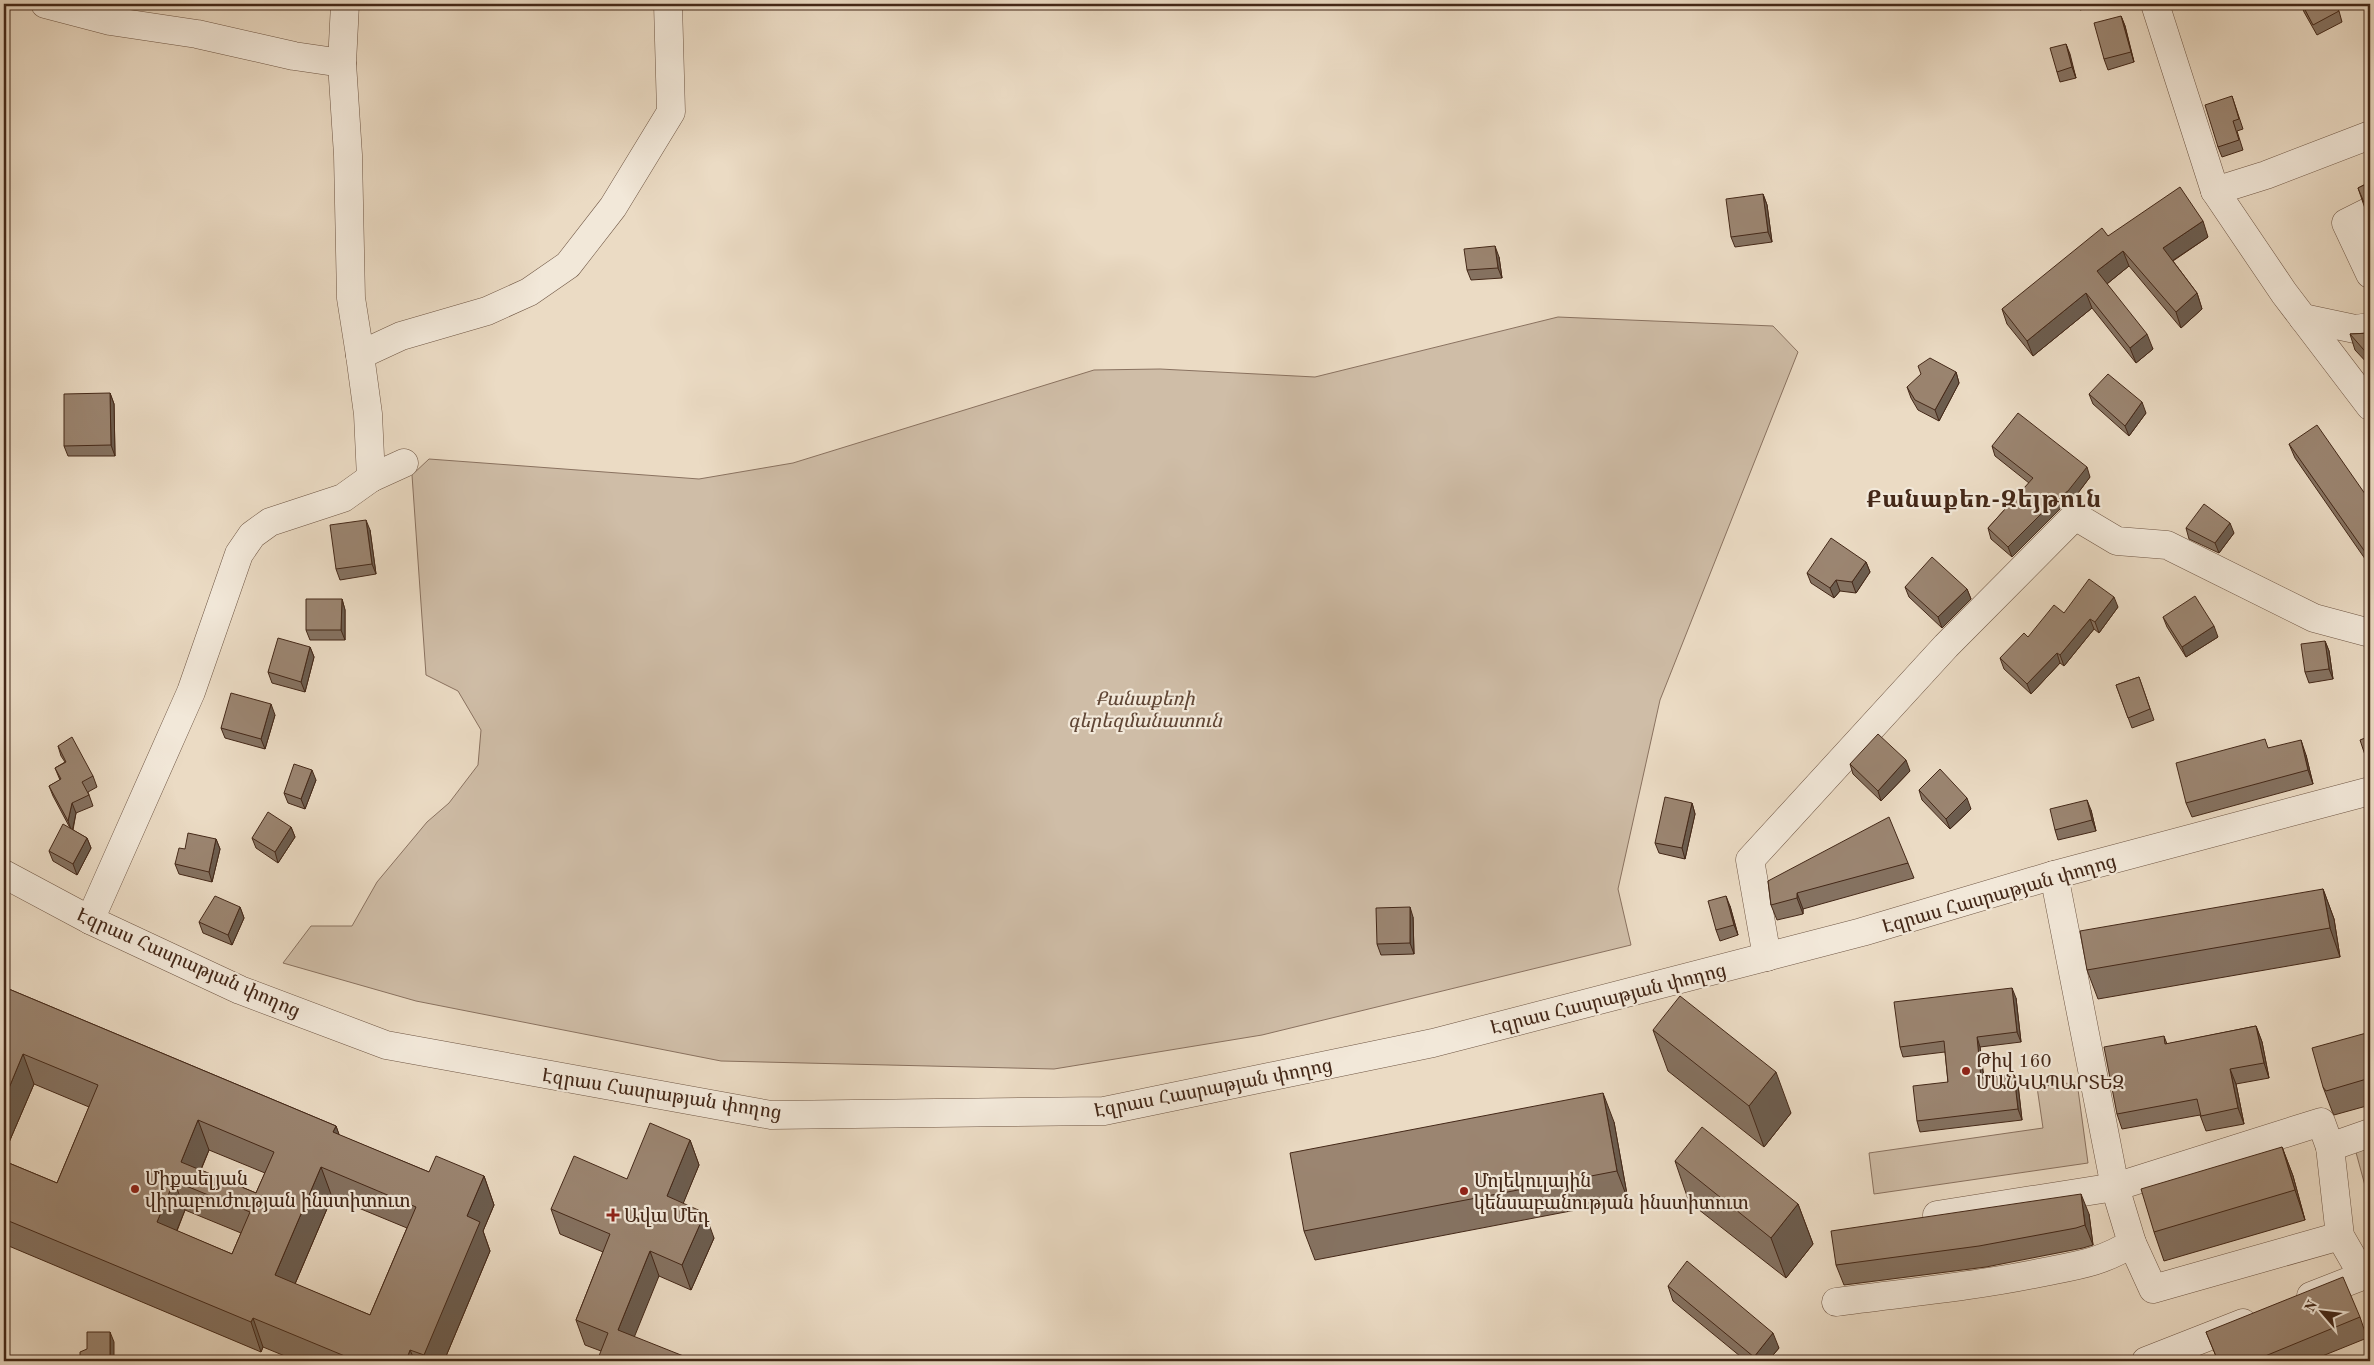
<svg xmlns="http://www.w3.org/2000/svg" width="2374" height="1365" font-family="'Old Standard TT','Noto Serif Armenian',serif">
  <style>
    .green { fill: #cfbda7; stroke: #8a7260 }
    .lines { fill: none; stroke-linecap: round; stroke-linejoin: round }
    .minor-casing { stroke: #6e5543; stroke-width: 29 }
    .minor { stroke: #f2e8d9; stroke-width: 28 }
    .wall { fill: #857261; stroke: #442818; fill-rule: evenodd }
    .shaded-wall { fill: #6c5d4f; stroke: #442818 }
    .building { fill: #9b8571; stroke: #442818; fill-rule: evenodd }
    .poi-dot { fill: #8f2418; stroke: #f2e8d9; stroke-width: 2 }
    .labels { text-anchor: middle; stroke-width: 4.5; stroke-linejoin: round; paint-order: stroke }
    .park-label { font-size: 19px; font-style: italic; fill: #604635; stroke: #f2e8d9 }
    .street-label { font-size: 19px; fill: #442818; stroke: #f2e8d9 }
    .poi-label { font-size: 19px; fill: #442818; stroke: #f2e8d9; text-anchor: start }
    .district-label { font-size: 24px; font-weight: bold; letter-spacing: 1px; fill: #442818; stroke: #f2e8d9 }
  </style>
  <rect width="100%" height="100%" fill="#ebdbc4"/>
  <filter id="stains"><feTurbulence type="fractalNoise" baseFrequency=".004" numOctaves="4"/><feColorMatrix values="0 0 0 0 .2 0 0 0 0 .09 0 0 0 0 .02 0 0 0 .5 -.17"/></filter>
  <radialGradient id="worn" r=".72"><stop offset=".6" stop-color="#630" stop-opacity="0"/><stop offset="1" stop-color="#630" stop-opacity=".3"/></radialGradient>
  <g class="green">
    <path d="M1558 317 1773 326 1798 352 1660 700 1618 889 1631 945 1262 1035 1054 1069 721 1061 416 1001 283 963 311 926H352L377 882 427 822 449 803 478 765 481 730 458 691 426 675 412 475 429 459 699 479 793 463 1094 370 1160 369 1315 377Z"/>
    <path d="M2077 1082 2088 1163 1874 1194 1869 1153 2043 1128 2037 1087Z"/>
    <path d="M2370 1140V1192L2367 1193 2354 1145Z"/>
  </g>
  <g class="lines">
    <defs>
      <g id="minor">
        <path d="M45 4 110 21 197 34 294 56 342 63"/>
        <path d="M345 4 342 63 348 155 351 298 360 355"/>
        <path d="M2155 4 2215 191 2284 293 2370 406"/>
        <path d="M2215 191 2266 175 2370 135"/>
        <path d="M2370 211 2346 223 2370 274"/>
        <path d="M2303 318 2355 329 2370 327"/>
        <path d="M371 478 368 414 360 355 401 336 487 311 529 292 568 265 613 207 671 112 668 4"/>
        <path d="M4 874 90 920 240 990 386 1045 771 1115 1104 1111 1433 1043 1862 932 2054 875 2370 791"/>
        <path d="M90 920 191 692 239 554 252 535 270 522 343 498 371 478 404 463"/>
        <path d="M1767 957 1750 860 1946 646 2075 516 2117 541 2167 545 2314 618 2370 633"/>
        <path d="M2330 1147 2340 1236 2363 1276"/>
        <path d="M1937 1215 2115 1187 2321 1122 2330 1147 2370 1133"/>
        <path d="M2132 1243 2153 1289 2340 1236"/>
        <path d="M2311 1296 2370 1273"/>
        <path d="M1836 1302C1903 1293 1972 1287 2039 1273 2073 1266 2102 1263 2132 1243L2115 1187 2054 875"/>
        <path d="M2146 1361 2243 1323"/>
      </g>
    </defs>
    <use href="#minor" class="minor-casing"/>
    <use href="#minor" class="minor"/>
  </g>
  <g class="wall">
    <path d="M2078 4H2102L2080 10Z"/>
    <path d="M2301 4 2339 11 2342 22 2317 35 2304 12Z"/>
    <path d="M2121 16 2125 26 2134 62 2108 70 2104 59Z"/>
    <path d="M2066 44 2076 78 2060 82 2057 72Z"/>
    <path d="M2232 96 2243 129 2237 131 2243 150 2222 157 2218 147Z"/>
    <path d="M2370 182V223L2358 188Z"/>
    <path d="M1763 194 1767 205 1772 242 1735 247 1731 237Z"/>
    <path d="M2108 236 2208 237 2173 261 2197 293 2202 309 2181 328 2129 266 2107 284 2153 349 2136 363 2092 308 2033 356 2007 324 2002 309Z"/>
    <path d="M1499 257 1502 278 1471 280 1467 270Z"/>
    <path d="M2370 333V366L2355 350 2350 334Z"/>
    <path d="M1956 372 1959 383 1939 421 1918 410 1911 398 1907 387Z"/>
    <path d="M110 393 114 404 115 456H68L64 446Z"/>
    <path d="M2089 394 2146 413 2129 436 2093 404Z"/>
    <path d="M2289 444 2370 501V566L2295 458Z"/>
    <path d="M1992 446 2090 477 2072 501 2061 508 2012 557 1991 539 1988 528 2029 483 1995 456Z"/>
    <path d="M2186 528 2234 533 2219 553 2189 539Z"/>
    <path d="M370 530 376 574 340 580 336 569Z"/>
    <path d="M1866 562 1870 572 1856 593 1840 591 1834 598 1811 583 1807 573Z"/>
    <path d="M1905 587 1967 589 1971 599 1942 628 1909 597Z"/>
    <path d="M342 599 345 610V640H310L306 630Z"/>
    <path d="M2118 607 2099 633 2094 629 2064 666 2060 663 2031 694 2004 669 2000 658 2028 637 2064 613Z"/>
    <path d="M2163 617 2218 637 2186 657 2167 627Z"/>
    <path d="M2325 641 2329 651 2333 679 2309 683 2305 672Z"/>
    <path d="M310 647 314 657 305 692 272 683 268 672Z"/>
    <path d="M2139 677 2154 720 2132 728 2116 685Z"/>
    <path d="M275 715 265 749 225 738 221 728Z"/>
    <path d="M2370 736V770L2368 764Z"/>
    <path d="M58 746 93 776 97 787 88 792 93 806 76 813 73 830 87 838 91 848 77 875 53 861 49 851 70 828 53 796 49 786 60 780 55 768 65 762 61 756Z"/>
    <path d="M2269 748 2306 755 2313 784 2192 817 2186 803Z"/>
    <path d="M1850 764 1910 771 1881 801 1853 774Z"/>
    <path d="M316 780 305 809 288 803 284 793Z"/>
    <path d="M1919 790 1971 809 1950 829 1922 800Z"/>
    <path d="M1692 803 1695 814 1685 859 1659 853 1655 843Z"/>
    <path d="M2091 810 2096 831 2058 840 2055 830Z"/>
    <path d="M291 827 295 837 278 863 256 848 252 838Z"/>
    <path d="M216 839 220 849 212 882 179 874 175 864 185 849Z"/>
    <path d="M1908 863 1914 878 1803 909V914L1777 920 1771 905 1768 881Z"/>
    <path d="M2323 889 2334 919 2340 957 2098 999 2087 970Z"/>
    <path d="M1730 906 1738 935 1720 941 1716 930Z"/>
    <path d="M240 907 244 918 232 945 203 933 199 922Z"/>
    <path d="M1413 917 1414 954 1381 955 1377 944Z"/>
    <path d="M4 987 336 1126 339 1135 429 1172 484 1176 494 1205 483 1231 490 1251 444 1361H297L263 1347 261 1352 4 1244V1161L57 1183 89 1107 34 1084 4 1154ZM209 1150 265 1173 256 1193 201 1170ZM332 1197 407 1228 370 1315 295 1284ZM185 1210 241 1233 232 1254 177 1231Z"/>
    <path d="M2016 998 2021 1042 1980 1047 1984 1078 2014 1075 2018 1085 2022 1120 1920 1132 1917 1121 1948 1082 1945 1052 1903 1057 1900 1047Z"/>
    <path d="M2256 1026 2262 1042 2269 1078 2236 1084 2244 1124 2206 1131 2200 1115 2122 1129 2117 1114 2164 1036 2167 1044Z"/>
    <path d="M1653 1030 1791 1113 1764 1147 1668 1071Z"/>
    <path d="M2370 1032V1105L2334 1115 2332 1111 2323 1087Z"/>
    <path d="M1614 1122 1628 1200 1315 1260 1304 1231Z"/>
    <path d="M690 1140 699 1165 683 1203 714 1238 691 1290 659 1276 601 1351 585 1345 576 1320 603 1252 560 1234 551 1209 627 1179Z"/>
    <path d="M2282 1147 2293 1176 2305 1220 2164 1261 2154 1232Z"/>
    <path d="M1675 1161 1798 1204 1813 1244 1786 1278 1689 1202Z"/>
    <path d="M2089 1214 2093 1245 2083 1248 1986 1267 1844 1285 1836 1265Z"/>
    <path d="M1668 1286 1779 1348 1768 1361H1746L1673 1301Z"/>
    <path d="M2360 1317 2367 1338 2310 1361H2218L2206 1332Z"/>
  </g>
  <g class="shaded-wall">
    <path d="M2121 16 2125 26 2134 62 2131 52Z"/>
    <path d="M2066 44 2070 54 2076 78 2072 67Z"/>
    <path d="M1763 194 1767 205 1772 242 1768 232Z"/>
    <path d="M2203 221 2208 237 2169 263 2163 248Z"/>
    <path d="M1495 246 1499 257 1502 278 1498 268Z"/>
    <path d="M2123 251 2129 266 2103 287 2097 271Z"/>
    <path d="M2086 293 2092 308 2033 356 2027 341Z"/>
    <path d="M2197 293 2202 309 2181 328 2176 312Z"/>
    <path d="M2147 334 2153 349 2136 363 2130 348Z"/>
    <path d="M1956 372 1959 383 1939 421 1935 410Z"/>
    <path d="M110 393 114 404 115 456 111 445Z"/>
    <path d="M2142 402 2146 413 2129 436 2125 426Z"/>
    <path d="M4 446 7 454 4 494Z"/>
    <path d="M2087 467 2090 477 2072 501 2061 508 2012 557 2008 547Z"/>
    <path d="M366 520 370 530 376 574 372 564Z"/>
    <path d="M2230 523 2234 533 2219 553 2215 543Z"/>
    <path d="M1866 562 1870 572 1856 593 1852 582Z"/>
    <path d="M1836 580 1840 591 1834 598 1830 588Z"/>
    <path d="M1967 589 1971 599 1942 628 1938 617Z"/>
    <path d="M2114 597 2118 607 2099 633 2095 622Z"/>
    <path d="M342 599 345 610V640L341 630Z"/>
    <path d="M2090 619 2094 629 2064 666 2060 655Z"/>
    <path d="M2214 626 2218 637 2186 657 2182 647Z"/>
    <path d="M2325 641 2329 651 2333 679 2329 669Z"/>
    <path d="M310 647 314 657 305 692 301 682Z"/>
    <path d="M2057 653 2060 663 2031 694 2027 684Z"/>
    <path d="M271 704 275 715 265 749 261 739Z"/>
    <path d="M2301 740 2306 755 2313 784 2308 770Z"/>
    <path d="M1906 760 1910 771 1881 801 1878 791Z"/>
    <path d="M312 770 316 780 305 809 301 799Z"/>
    <path d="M1967 798 1971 809 1950 829 1946 819Z"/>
    <path d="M2087 800 2091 810 2096 831 2092 820Z"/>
    <path d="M72 803 76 813 72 832 68 821Z"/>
    <path d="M1692 803 1695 814 1685 859 1682 848Z"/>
    <path d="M291 827 295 837 278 863 275 852Z"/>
    <path d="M87 838 91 848 77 875 73 864Z"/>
    <path d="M216 839 220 849 212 882 209 872Z"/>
    <path d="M2323 889 2334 919 2340 957 2330 928Z"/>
    <path d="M1797 893 1803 909V914L1797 898Z"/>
    <path d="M1726 896 1730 906 1738 935 1734 925Z"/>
    <path d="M240 907 244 918 232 945 228 935Z"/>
    <path d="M1410 907 1413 917 1414 954 1410 943Z"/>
    <path d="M2012 988 2016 998 2021 1042 2017 1032Z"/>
    <path d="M2256 1026 2262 1042 2269 1078 2264 1063Z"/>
    <path d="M1977 1037 1980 1047 1985 1089 1981 1078Z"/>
    <path d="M23 1054 34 1084 4 1154V1100Z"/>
    <path d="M2230 1069 2236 1084 2244 1124 2238 1108Z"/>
    <path d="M1776 1072 1791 1113 1764 1147 1749 1106Z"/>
    <path d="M2014 1075 2018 1085 2022 1120 2018 1109Z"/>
    <path d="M1603 1093 1614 1122 1628 1200 1617 1171Z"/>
    <path d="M198 1120 209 1150 193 1188 181 1162Z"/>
    <path d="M336 1126 347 1156 333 1132Z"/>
    <path d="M690 1140 699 1165 676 1221 667 1196Z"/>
    <path d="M2282 1147 2293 1176 2305 1220 2295 1190Z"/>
    <path d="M321 1167 332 1197 286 1305 275 1275Z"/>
    <path d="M484 1176 494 1205 483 1231 490 1251 444 1361H426L424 1355 467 1216Z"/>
    <path d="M174 1181 185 1210 168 1252 157 1222Z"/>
    <path d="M2081 1194 2089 1214 2093 1245 2085 1225Z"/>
    <path d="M1798 1204 1813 1244 1786 1278 1771 1238Z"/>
    <path d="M705 1213 714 1238 691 1290 682 1265Z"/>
    <path d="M650 1251 659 1276 627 1355 618 1330Z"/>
    <path d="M253 1318 263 1347 261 1352 251 1322Z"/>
    <path d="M110 1332 114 1342V1361H110Z"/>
    <path d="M1773 1333 1779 1348 1768 1361H1756L1754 1357Z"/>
    <path d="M410 1350 415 1361H406Z"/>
  </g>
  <g class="building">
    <path d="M2302 4H2335L2339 11 2313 25Z"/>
    <path d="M2121 16 2131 52 2104 59 2094 23Z"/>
    <path d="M2066 44 2072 67 2057 72 2050 48Z"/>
    <path d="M2232 96 2239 119 2233 121 2239 140 2218 147 2205 105Z"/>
    <path d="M2370 182V217L2358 188Z"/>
    <path d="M2180 187 2203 221 2163 248 2197 293 2176 312 2123 251 2097 271 2147 334 2130 348 2086 293 2027 341 2002 309 2102 228 2108 236Z"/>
    <path d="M1763 194 1768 232 1731 237 1726 199Z"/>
    <path d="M2370 226V240L2369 238V227Z"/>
    <path d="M1495 246 1498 268 1467 270 1464 249Z"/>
    <path d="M2370 333V357L2350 334Z"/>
    <path d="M1930 358 1956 372 1935 410 1915 400 1907 387 1921 374 1918 366Z"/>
    <path d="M2108 374 2142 402 2125 426 2089 394Z"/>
    <path d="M110 393 111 445 64 446V394Z"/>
    <path d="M2018 413 2087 467 2068 491 2057 498 2008 547 1988 528 2033 478 1992 446Z"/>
    <path d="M2317 425 2370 501V555L2368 556 2289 444Z"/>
    <path d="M2204 504 2230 523 2215 543 2186 528Z"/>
    <path d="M366 520 372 564 336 569 330 525Z"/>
    <path d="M1831 538 1866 562 1852 582 1836 580 1830 588 1807 573Z"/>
    <path d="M1932 557 1967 589 1938 617 1905 587Z"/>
    <path d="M2089 579 2114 597 2095 622 2090 619 2060 655 2057 653 2027 684 2000 658 2024 633 2028 637 2054 605 2064 613Z"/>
    <path d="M2195 596 2214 626 2182 647 2163 617Z"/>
    <path d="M306 599H342L341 630H306Z"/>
    <path d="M278 638 310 647 301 682 268 672Z"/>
    <path d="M2325 641 2329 669 2305 672 2301 644Z"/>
    <path d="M2139 677 2150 709 2128 718 2116 685Z"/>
    <path d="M231 693 271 704 261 739 221 728Z"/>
    <path d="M1878 734 1906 760 1878 791 1850 764Z"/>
    <path d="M2370 736V763L2368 764 2360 740Z"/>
    <path d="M72 737 93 776 82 782 89 795 72 803 68 821 49 786 61 779 55 768 66 762 58 746Z"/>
    <path d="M2265 739 2268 748 2301 740 2308 770 2186 803 2176 763Z"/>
    <path d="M294 764 312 770 301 799 284 793Z"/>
    <path d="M1940 769 1967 798 1946 819 1919 790Z"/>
    <path d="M1665 797 1692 803 1682 848 1655 843Z"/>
    <path d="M2087 800 2092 820 2055 830 2050 809Z"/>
    <path d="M268 812 291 827 275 852 252 838Z"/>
    <path d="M1889 817 1908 863 1797 893V898L1771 905 1768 881Z"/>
    <path d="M63 824 87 838 73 864 49 851Z"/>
    <path d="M188 833 216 839 209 872 175 864 179 848 185 849Z"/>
    <path d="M2323 889 2330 928 2087 970 2080 931Z"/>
    <path d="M215 896 240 907 228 935 199 922Z"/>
    <path d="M1726 896 1734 925 1716 930 1708 901Z"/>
    <path d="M1410 907V943L1377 944 1376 908Z"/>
    <path d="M4 987 336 1126 333 1132 429 1172 436 1156 484 1176 467 1216 480 1222 424 1355 410 1350 406 1361H351L352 1359 253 1318 251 1322 4 1219V1161L57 1183 98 1085 23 1054 4 1100ZM198 1120 274 1152 256 1193 181 1162ZM321 1167 416 1207 370 1315 275 1275ZM174 1181 250 1212 232 1254 157 1222Z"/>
    <path d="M2012 988 2017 1032 1977 1037 1981 1078 2014 1075 2018 1109 1917 1121 1913 1086 1948 1082 1944 1041 1900 1047 1894 1002Z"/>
    <path d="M1680 996 1776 1072 1749 1106 1653 1030Z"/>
    <path d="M2256 1026 2264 1063 2230 1069 2238 1108 2201 1116 2197 1099 2117 1114 2104 1047 2164 1036 2165 1044Z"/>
    <path d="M2370 1032V1078L2326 1091 2323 1087 2312 1048Z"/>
    <path d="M1603 1093 1617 1171 1304 1231 1290 1153Z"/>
    <path d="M650 1123 690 1140 667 1196 705 1213 682 1265 650 1251 618 1330 696 1361H597L608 1333 576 1320 610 1234 551 1209 574 1156 627 1179Z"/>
    <path d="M1702 1127 1798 1204 1771 1238 1675 1161Z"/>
    <path d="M2282 1147 2295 1190 2154 1232 2141 1189Z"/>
    <path d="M2081 1194 2085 1225 2076 1228 1979 1246 1836 1265 1831 1231Z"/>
    <path d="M1687 1261 1773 1333 1754 1357 1668 1286Z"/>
    <path d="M2343 1277 2360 1317 2253 1361H2218L2206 1332Z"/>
    <path d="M87 1332H110V1361H80V1352L87 1349Z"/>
  </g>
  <g class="poi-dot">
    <circle cx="1966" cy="1071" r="5"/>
    <circle cx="135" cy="1189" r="5"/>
    <circle cx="1464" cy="1191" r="5"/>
    <path d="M610.5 1207.5h5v5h5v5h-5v5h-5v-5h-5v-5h5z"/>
  </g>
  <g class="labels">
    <g class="park-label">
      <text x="1145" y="705">Քանաքեռի<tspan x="1145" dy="22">գերեզմանատուն</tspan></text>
    </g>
    <g class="street-label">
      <text transform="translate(1999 893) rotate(-16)" y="7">Էզրաս Հասրաթյան փողոց</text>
      <text transform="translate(189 962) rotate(24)" y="7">Էզրաս Հասրաթյան փողոց</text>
      <text transform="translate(1608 998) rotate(-14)" y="7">Էզրաս Հասրաթյան փողոց</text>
      <text transform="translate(1213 1087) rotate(-11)" y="7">Էզրաս Հասրաթյան փողոց</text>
      <text transform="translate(662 1093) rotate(9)" y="7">Էզրաս Հասրաթյան փողոց</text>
    </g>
    <g class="poi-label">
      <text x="1976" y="1067">Թիվ 160<tspan x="1976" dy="22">ՄԱՆԿԱՊԱՐՏԵԶ</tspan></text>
      <text x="145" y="1185">Միքաելյան<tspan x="145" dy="22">վիրաբուժության ինստիտուտ</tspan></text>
      <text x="1474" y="1187">Մոլեկուլային<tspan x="1474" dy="22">կենսաբանության ինստիտուտ</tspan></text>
      <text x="624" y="1222">Ավա Մեդ</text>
    </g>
    <g class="district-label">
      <text x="1984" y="507">Քանաքեռ-Զեյթուն</text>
    </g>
  </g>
  <rect width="2374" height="1365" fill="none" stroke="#ebdbc4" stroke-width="20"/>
  <rect x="5" y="5" width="2364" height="1355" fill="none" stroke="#442818" stroke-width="2.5"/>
  <rect x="10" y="10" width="2354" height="1345" fill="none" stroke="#442818"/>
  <g transform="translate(2322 1312) rotate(298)" stroke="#f2e8d9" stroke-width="4" paint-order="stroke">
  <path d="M0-4L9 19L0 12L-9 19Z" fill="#442818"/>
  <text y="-8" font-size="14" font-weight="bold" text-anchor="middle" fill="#442818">N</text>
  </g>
  <rect width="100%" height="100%" filter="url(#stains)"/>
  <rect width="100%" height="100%" fill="url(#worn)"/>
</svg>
